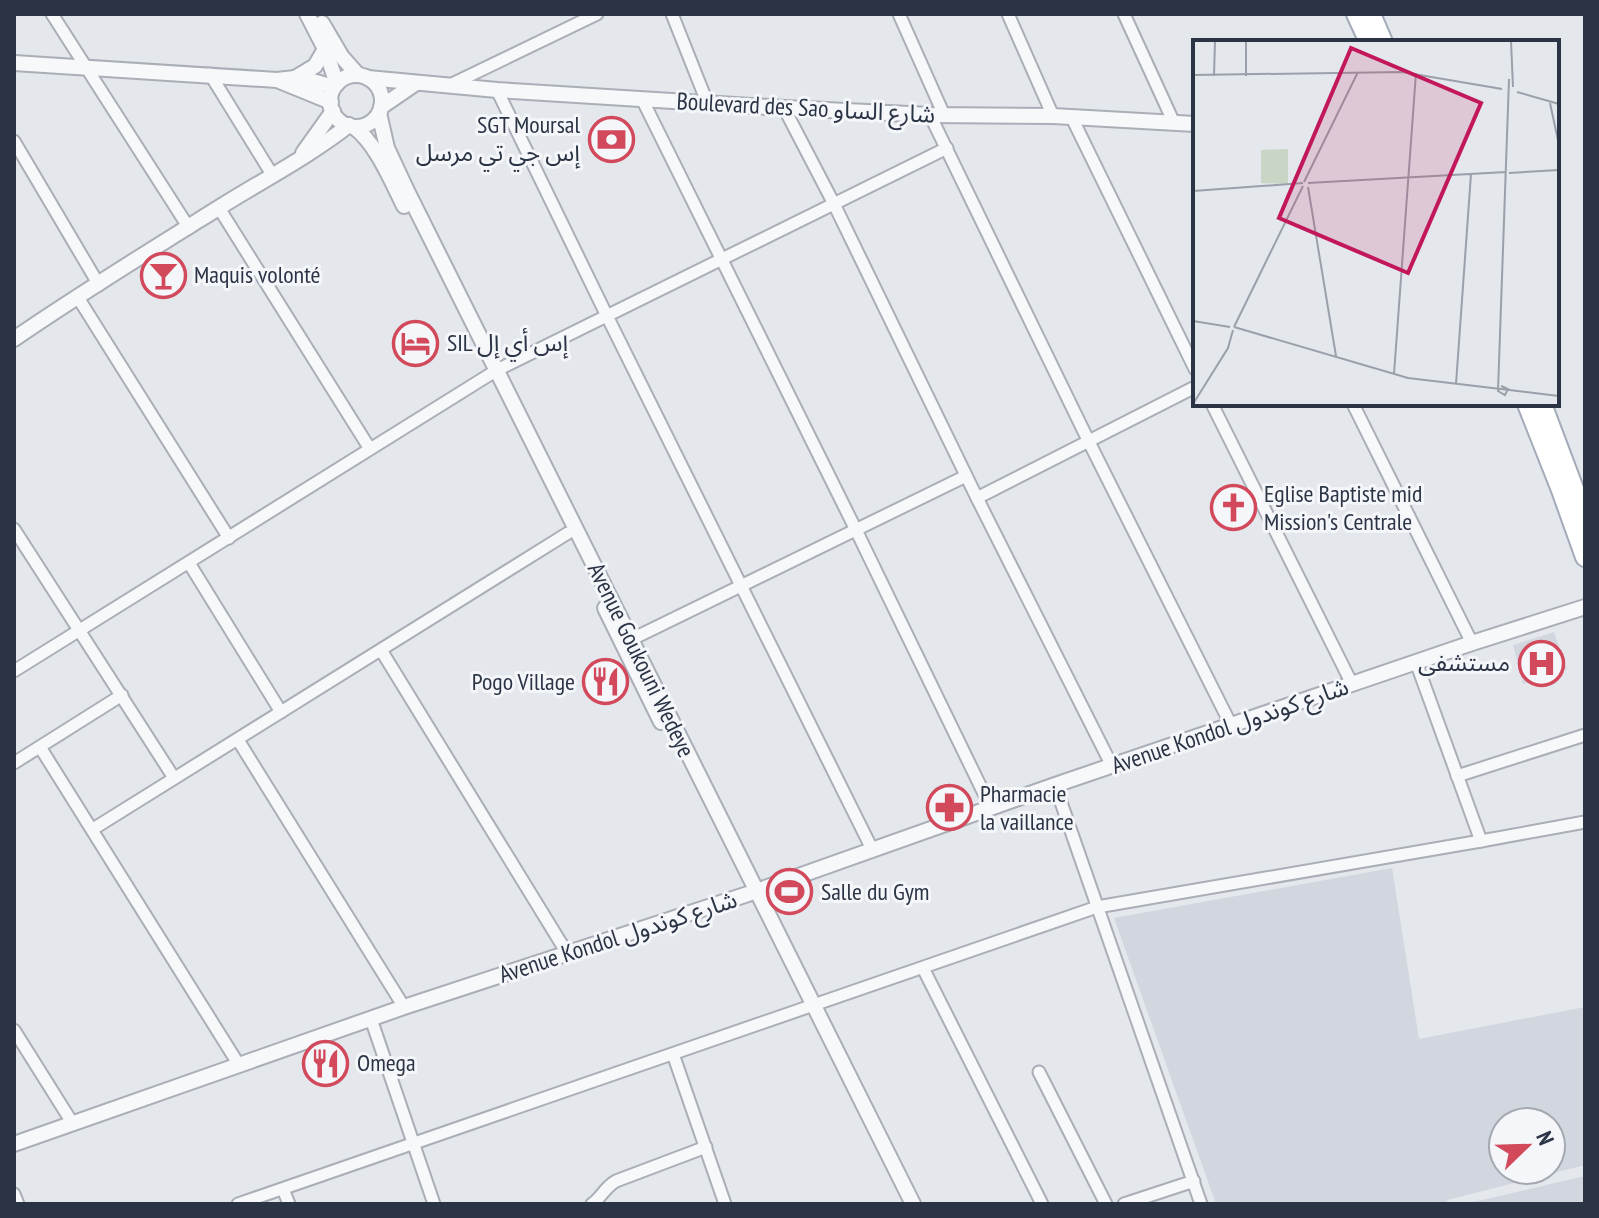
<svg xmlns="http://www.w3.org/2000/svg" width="1599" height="1218" font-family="'PT Sans Narrow','Noto Sans Arabic',sans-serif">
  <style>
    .built { fill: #d2d6de; fill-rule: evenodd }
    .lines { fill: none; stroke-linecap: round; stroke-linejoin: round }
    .minor-casing { stroke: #a9aeb7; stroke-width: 15 }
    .tertiary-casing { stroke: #a9aeb7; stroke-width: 18 }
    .primary-casing { stroke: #a3abb8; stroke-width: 22 }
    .minor { stroke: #f7f8fa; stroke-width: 11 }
    .tertiary { stroke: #f7f8fa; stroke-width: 14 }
    .primary { stroke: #fff; stroke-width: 18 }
    .labels { text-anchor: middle; stroke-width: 6; stroke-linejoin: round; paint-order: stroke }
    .street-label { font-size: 24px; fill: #2b3445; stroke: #f4f6f9 }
    .poi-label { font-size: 24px; fill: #2b3445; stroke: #f4f6f9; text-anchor: start }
    .inset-road { fill: none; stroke: #9a9fa9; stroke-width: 2 }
    .view { fill: #c2185b; fill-opacity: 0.15; stroke: #c2185b; stroke-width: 4 }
    .inset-edge { fill: none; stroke: #2b3445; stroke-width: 4 }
  </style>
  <rect width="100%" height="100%" fill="#e4e7ec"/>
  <g class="built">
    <path d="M1554 632 1567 669 1523 684 1513 645Z"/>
    <path d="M1392 868 1419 1039 1585 1007V1165L1447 1200 1448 1204H1216L1114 918ZM1503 1122H1551V1170H1503Z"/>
    <path d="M1585 1176V1204H1465Z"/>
  </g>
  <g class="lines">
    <defs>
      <g id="minor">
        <path d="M52 14 189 228"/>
        <path d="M672 14 707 102"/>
        <path d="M899 14 944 115"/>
        <path d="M1008 14 1053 116"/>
        <path d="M1124 14 1174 123"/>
        <path d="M210 74 273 176"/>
        <path d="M448 86 597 14"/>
        <path d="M497 90 606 314 872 849"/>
        <path d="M642 99 856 530 991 808"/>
        <path d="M784 108 834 204 977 498 1112 766"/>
        <path d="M930 115 1089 442 1231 725"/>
        <path d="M1072 118 1195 369"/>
        <path d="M14 141 99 285"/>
        <path d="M219 208 370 449"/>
        <path d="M77 296 229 538"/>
        <path d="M1212 404 1352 684"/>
        <path d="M1353 404 1472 643"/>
        <path d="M977 498 1195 387"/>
        <path d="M14 529 174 778"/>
        <path d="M189 563 281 712"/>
        <path d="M626 642 966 476"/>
        <path d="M381 650 567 953"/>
        <path d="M1416 662 1481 841"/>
        <path d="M14 671 497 370 947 148"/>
        <path d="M238 740 404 1007"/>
        <path d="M40 747 239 1065"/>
        <path d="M14 763 122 695"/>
        <path d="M1457 776 1585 735"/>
        <path d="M1055 785 1201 1204"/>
        <path d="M93 829 568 533"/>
        <path d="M923 968 1042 1204"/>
        <path d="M371 1019 434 1204"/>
        <path d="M14 1030 73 1124"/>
        <path d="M673 1054 725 1204"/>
        <path d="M1039 1072 1106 1204"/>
        <path d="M283 1189 289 1204"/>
        <path d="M14 1194 18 1204"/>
        <path d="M238 1204 1097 907 1481 841 1585 822"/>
        <path d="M592 1204C602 1197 604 1188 616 1181L706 1147"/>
        <path d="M1124 1204 1194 1181"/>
      </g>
      <g id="tertiary">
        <path d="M307 14 325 49 337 84"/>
        <path d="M322 23 342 57 358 75"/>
        <path d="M14 63 277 80 295 78 305 79 334 87"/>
        <circle cx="356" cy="101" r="26"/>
        <path d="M295 78 315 66 325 49"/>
        <path d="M368 78 497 90 784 108 930 115 1053 116 1195 124"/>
        <path d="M277 80 331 102"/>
        <path d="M381 107 416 83"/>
        <path d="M379 113 387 148 407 191 913 1204"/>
        <path d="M354 127C376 143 392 182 404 206"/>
        <path d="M303 153 333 111"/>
        <path d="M14 339C81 293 151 250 220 207 263 180 308 157 349 125"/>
        <path d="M605 608 661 722"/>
        <path d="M14 1144 404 1007 748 894 1055 785 1472 643 1585 607"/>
      </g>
      <g id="primary">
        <path d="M1356 14 1369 42"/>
        <path d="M1371 14 1383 42"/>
        <path d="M1527 404 1561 490 1585 557"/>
        <path d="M1542 404 1585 518"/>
      </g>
    </defs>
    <use href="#minor" class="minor-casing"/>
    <use href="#tertiary" class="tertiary-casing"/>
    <use href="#primary" class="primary-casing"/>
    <use href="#minor" class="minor"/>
    <use href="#tertiary" class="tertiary"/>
    <use href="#primary" class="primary"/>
  </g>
  <defs>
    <symbol id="bank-ring" viewBox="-11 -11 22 22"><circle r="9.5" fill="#f4f6f9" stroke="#d1495b" stroke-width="1.5"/><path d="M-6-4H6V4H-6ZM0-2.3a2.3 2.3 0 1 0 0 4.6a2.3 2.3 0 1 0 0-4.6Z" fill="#d1495b"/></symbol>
    <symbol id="bar-ring" viewBox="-11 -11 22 22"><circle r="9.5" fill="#f4f6f9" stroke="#d1495b" stroke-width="1.5"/><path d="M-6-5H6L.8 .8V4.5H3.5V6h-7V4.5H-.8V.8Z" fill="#d1495b"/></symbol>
    <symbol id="hotel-ring" viewBox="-11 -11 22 22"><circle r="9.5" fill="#f4f6f9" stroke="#d1495b" stroke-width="1.5"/><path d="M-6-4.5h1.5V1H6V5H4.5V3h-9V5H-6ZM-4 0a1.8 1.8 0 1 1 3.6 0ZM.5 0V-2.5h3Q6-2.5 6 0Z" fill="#d1495b"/></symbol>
    <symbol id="church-ring" viewBox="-11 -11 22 22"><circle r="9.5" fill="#f4f6f9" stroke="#d1495b" stroke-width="1.5"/><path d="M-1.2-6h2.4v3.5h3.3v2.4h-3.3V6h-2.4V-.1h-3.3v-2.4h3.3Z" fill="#d1495b"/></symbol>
    <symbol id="hospital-ring" viewBox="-11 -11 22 22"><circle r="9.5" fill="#f4f6f9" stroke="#d1495b" stroke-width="1.5"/><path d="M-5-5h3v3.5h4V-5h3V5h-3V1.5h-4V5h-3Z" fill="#d1495b"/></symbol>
    <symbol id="restaurant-ring" viewBox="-11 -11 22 22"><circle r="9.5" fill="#f4f6f9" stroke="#d1495b" stroke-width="1.5"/><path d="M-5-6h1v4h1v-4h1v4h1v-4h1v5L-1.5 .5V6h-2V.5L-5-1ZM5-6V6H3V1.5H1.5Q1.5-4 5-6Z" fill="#d1495b"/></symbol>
    <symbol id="pharmacy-ring" viewBox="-11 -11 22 22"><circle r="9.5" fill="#f4f6f9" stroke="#d1495b" stroke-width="1.5"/><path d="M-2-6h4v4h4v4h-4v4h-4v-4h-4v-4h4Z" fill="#d1495b"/></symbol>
    <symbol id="stadium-ring" viewBox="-11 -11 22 22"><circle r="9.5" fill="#f4f6f9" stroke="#d1495b" stroke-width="1.5"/><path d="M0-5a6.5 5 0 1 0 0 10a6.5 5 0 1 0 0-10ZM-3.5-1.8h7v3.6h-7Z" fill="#d1495b"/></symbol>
  </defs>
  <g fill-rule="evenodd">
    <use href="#bank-ring" x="586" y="114" width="51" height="51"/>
    <use href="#bar-ring" x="138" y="250" width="51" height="51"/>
    <use href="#hotel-ring" x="390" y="318" width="51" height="51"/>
    <use href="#church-ring" x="1208" y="482" width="51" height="51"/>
    <use href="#hospital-ring" x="1516" y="638" width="51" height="51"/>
    <use href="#restaurant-ring" x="580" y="656" width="51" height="51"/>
    <use href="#pharmacy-ring" x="924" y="782" width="51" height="51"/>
    <use href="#stadium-ring" x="764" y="866" width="51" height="51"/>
    <use href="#restaurant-ring" x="300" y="1038" width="51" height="51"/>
  </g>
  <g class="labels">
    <g class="street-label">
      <text transform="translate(806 108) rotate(3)" y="8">Boulevard des Sao شارع الساو</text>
      <text transform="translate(641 660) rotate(64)" y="8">Avenue Goukouni Wedeye</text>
      <text transform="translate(1230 726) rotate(-19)" y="8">Avenue Kondol شارع كوندول</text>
      <text transform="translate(618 937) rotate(-18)" y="8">Avenue Kondol شارع كوندول</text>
    </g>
    <g class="poi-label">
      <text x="580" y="133" text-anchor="end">SGT Moursal<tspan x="580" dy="28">إس جي تي مرسل</tspan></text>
      <text x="194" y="283">Maquis volonté</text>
      <text x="447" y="351">SIL إس أي إل</text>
      <text x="1264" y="502">Eglise Baptiste mid<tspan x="1264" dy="28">Mission's Centrale</tspan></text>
      <text x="1510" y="671" text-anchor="end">مستشفى</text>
      <text x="575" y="690" text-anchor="end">Pogo Village</text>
      <text x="980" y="802">Pharmacie<tspan x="980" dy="28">la vaillance</tspan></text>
      <text x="821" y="900">Salle du Gym</text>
      <text x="357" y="1071">Omega</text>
    </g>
  </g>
  <g transform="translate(1193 40)">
    <rect width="366" height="366" fill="#e4e7ec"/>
    <path d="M95 109V144L68 143V110Z" fill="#c9d6c5"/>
    <path class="inset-road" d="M318 1 320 47M0 35 209 32 309 49M21 36 22 1M53 36V1M324 52 366 64M357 63 366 105M316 133 366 130M111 142 165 32M115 143 313 132M115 147 143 316M0 151 110 143M0 281 37 287M41 287 110 146M41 287 215 338 366 356M201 334 223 33M263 344 278 134M308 346 315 349 312 355 305 351 316 39M0 364 35 308 40 290"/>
    <path class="view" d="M158 8 288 63 215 233 86 178Z"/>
    <rect width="366" height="366" class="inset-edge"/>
  </g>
  <rect width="1599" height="1218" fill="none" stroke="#2b3445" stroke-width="32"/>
  <g transform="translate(1527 1146) rotate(67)"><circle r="38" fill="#f4f6f9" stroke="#a4a8b1" stroke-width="2"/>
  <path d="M0-6L14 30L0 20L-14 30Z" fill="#d1495b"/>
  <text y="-12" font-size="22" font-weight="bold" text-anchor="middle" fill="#2b3445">N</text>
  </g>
</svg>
